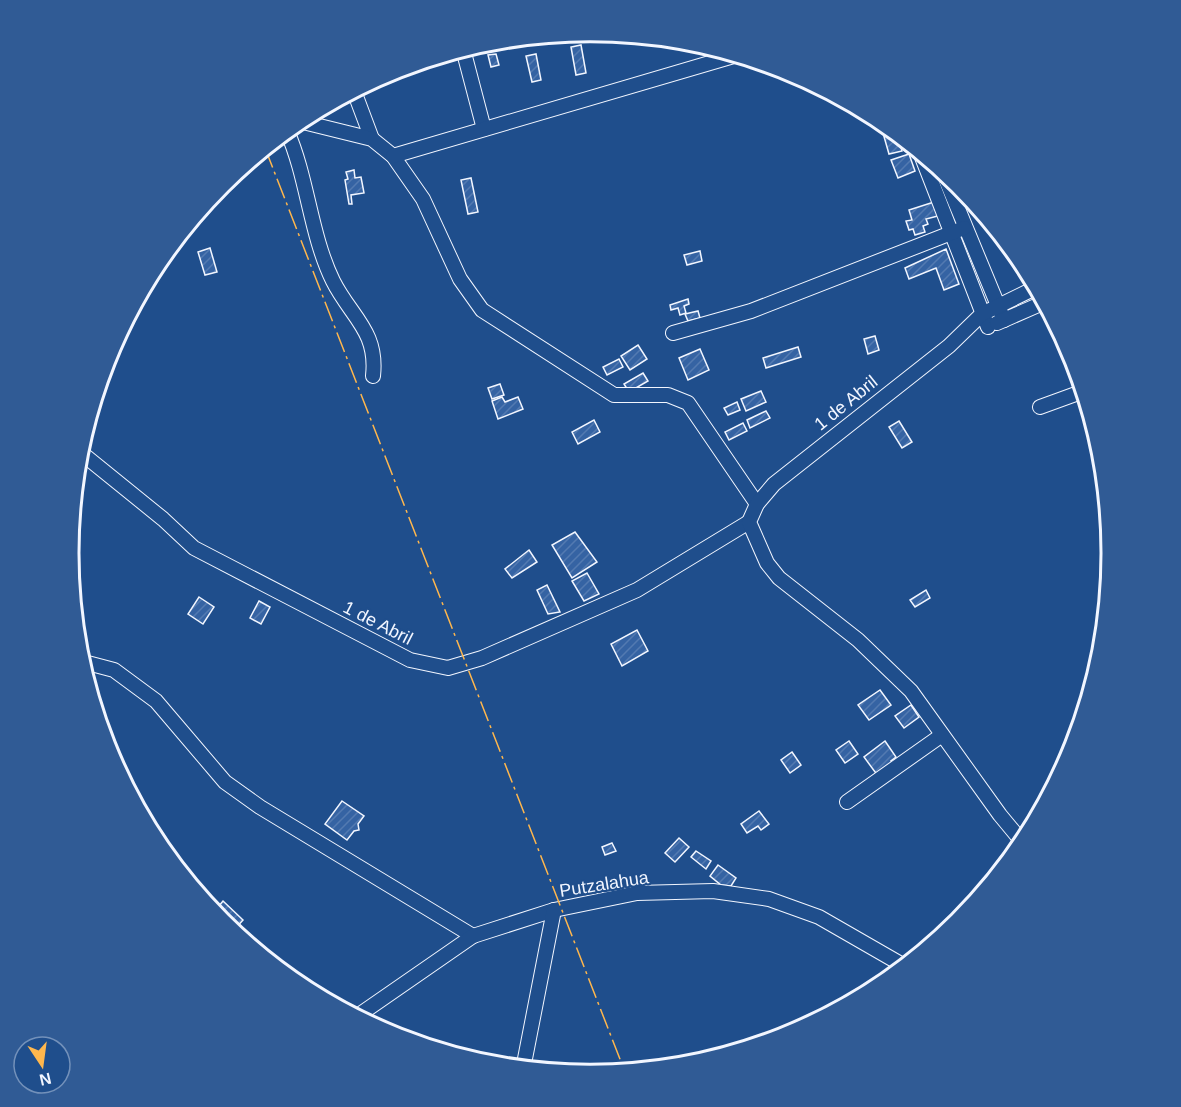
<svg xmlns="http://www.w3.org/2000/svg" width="1181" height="1107" font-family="Arial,sans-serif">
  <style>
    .building { fill: url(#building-hatch); stroke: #f2f6ff; stroke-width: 1.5 }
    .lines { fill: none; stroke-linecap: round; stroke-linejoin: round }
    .minor-casing { stroke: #f2f6ff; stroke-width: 16 }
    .minor { stroke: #1f4e8c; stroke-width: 14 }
    .power { stroke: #ffb74d; stroke-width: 1.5; stroke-dasharray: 21 4.5 3 4.5; stroke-linecap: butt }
    .labels { text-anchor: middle; stroke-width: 4.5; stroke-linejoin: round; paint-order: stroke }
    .street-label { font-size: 18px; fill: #f2f6ff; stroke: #1f4e8c }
    .rim { fill: none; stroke: #f2f6ff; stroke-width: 3 }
  </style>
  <defs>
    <pattern id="building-hatch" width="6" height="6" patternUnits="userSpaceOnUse" patternTransform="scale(1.5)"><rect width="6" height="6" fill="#3563a3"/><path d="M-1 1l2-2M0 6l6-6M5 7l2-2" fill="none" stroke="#537ab1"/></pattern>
  </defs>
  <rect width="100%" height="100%" fill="#1f4e8c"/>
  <g class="building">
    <path d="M581 45 586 73 576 75 571 47Z"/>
    <path d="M496 54 499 65 491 67 488 55Z"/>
    <path d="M536 54 541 80 532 82 526 56Z"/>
    <path d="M894 130 902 137 903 142 900 143 902 151 889 154 883 133Z"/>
    <path d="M909 154 915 171 898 178 891 160Z"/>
    <path d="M354 170 355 178 361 177 364 193 351 195 352 204H349L345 180 348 179 346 172Z"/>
    <path d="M471 178 478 212 468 214 461 180Z"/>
    <path d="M934 202 938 216 926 219 928 224 923 226 925 232 915 235 913 229 909 230 906 221 912 220 909 210Z"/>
    <path d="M210 248 217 272 205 275 198 252Z"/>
    <path d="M946 249 959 284 944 290 936 268 909 279 905 268Z"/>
    <path d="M700 251 702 261 687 265 684 255Z"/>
    <path d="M688 299 689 304 684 306 686 313 680 315 678 308 671 310 670 305Z"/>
    <path d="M698 311 700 318 688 321 685 314Z"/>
    <path d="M875 336 879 350 868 354 864 339Z"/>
    <path d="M638 345 647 359 630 370 621 356Z"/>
    <path d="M798 347 801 357 766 368 763 358Z"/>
    <path d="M700 349 709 370 688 380 679 358Z"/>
    <path d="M619 359 623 367 607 375 603 367Z"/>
    <path d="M643 373 648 381 629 392 624 384Z"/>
    <path d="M500 384 504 395 492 399 488 388Z"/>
    <path d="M761 391 766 402 746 411 741 399Z"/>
    <path d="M502 397 505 402 518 397 523 409 498 419 492 401Z"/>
    <path d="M737 402 740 410 728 415 724 408Z"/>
    <path d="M766 411 770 418 750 428 747 420Z"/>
    <path d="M594 420 600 432 578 444 572 432Z"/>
    <path d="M899 421 912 442 902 448 889 427Z"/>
    <path d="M743 423 747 431 729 440 725 432Z"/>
    <path d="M575 532 597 562 572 578 552 545Z"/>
    <path d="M529 550 537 562 512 578 505 569Z"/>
    <path d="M587 573 599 594 584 601 572 581Z"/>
    <path d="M547 585 560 612 548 614 537 590Z"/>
    <path d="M926 590 930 598 915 607 910 600Z"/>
    <path d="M199 597 214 607 203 624 188 614Z"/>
    <path d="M259 601 270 607 261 624 250 618Z"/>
    <path d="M637 630 648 651 622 666 611 644Z"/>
    <path d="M880 690 891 705 869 720 858 705Z"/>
    <path d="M911 705 919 717 904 728 895 716Z"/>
    <path d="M849 741 858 754 845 763 836 750Z"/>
    <path d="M885 741 896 757 891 761 894 765 878 776 864 757Z"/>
    <path d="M792 752 801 765 790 773 781 760Z"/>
    <path d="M342 801 364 816 358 824 359 830 354 831 347 840 325 824Z"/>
    <path d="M759 811 769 824 761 830 758 826 747 833 741 824Z"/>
    <path d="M679 838 689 847 675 862 665 853Z"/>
    <path d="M612 843 616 851 605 855 602 847Z"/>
    <path d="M696 851 711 861 706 869 691 857Z"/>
    <path d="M718 865 736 878 731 886 721 885 710 876Z"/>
    <path d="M223 901 243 920 233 931 213 913Z"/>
  </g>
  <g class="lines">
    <defs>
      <g id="minor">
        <path d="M463 49 484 129"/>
        <path d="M354 91 372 139"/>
        <path d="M299 121 372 139 393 156 423 199 460 279 482 310 614 395H668L688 403 757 504"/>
        <path d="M287 131C308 179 310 234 333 281 351 317 378 331 373 376"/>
        <path d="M920 152 988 327"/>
        <path d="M393 156 737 55"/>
        <path d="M942 170 1004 320"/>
        <path d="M997 323 1045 302"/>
        <path d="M673 333 751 311 964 228"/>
        <path d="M1040 407 1084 391"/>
        <path d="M79 451 163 519 194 548 410 660 448 668 482 658 637 590 749 522"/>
        <path d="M80 661 114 670 156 701 225 782 260 807 473 936"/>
        <path d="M847 802 942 735"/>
        <path d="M1024 844 1000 815 911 691 858 640 779 578 767 563 749 522 757 504 774 484 949 346 982 314 1037 287"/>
        <path d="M356 1017 473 936 554 910 637 893 713 891 769 899 819 917 906 967"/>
        <path d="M523 1069 554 910"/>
      </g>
    </defs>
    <use href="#minor" class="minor-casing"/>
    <use href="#minor" class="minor"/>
    <path class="power" d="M265 148 625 1072"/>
  </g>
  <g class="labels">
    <g class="street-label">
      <text transform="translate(846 403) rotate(-39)" y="6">1 de Abril</text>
      <text transform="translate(378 623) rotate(27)" y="6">1 de Abril</text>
      <text transform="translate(604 884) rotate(-9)" y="6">Putzalahua</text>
    </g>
  </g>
  <path d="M0 0H1181V1107H0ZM79 553a511 511 0 1 1 1022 0a511 511 0 1 1-1022 0Z" fill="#305b95" fill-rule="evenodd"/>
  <path class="rim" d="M79 553a511 511 0 1 1 1022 0a511 511 0 1 1-1022 0Z"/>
  <g transform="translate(42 1065) rotate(167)"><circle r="28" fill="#1f4e8c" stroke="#7391ba" stroke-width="1.5"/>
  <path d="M0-4.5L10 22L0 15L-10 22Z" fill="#ffb74d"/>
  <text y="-9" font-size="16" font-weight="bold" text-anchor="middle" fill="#f2f6ff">N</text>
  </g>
</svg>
